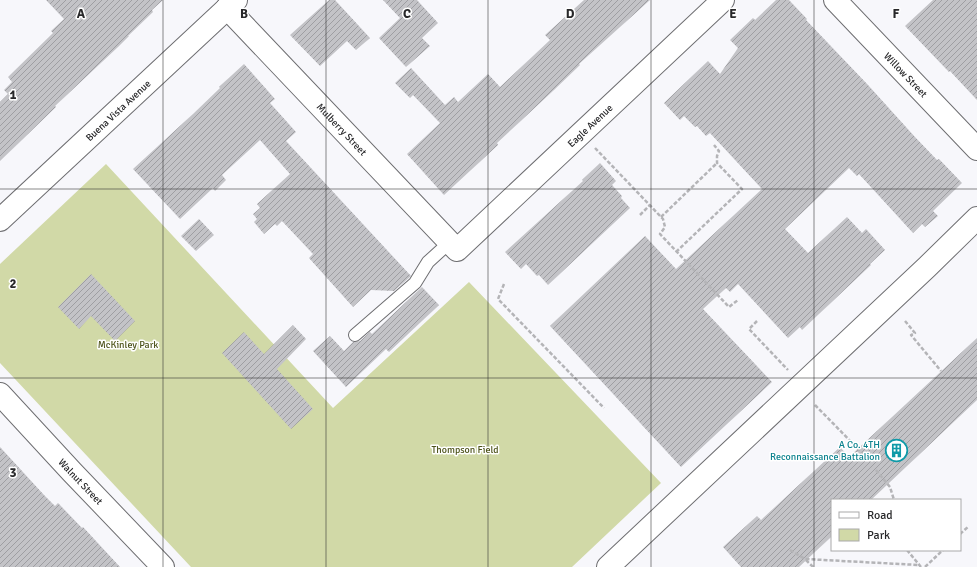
<svg xmlns="http://www.w3.org/2000/svg" width="977" height="567" font-family="Signika,sans-serif">
  <style>
    .green { fill: #d1d9a7 }
    .building { fill: url(#building-hatch) }
    .lines { fill: none; stroke-linecap: round; stroke-linejoin: round }
    .service-casing { stroke: #6e6e71; stroke-width: 14 }
    .minor-casing { stroke: #6e6e71; stroke-width: 24 }
    .tertiary-casing { stroke: #6e6e71; stroke-width: 24 }
    .path { stroke: #b4b4b7; stroke-width: 2.5; stroke-dasharray: 4 2; stroke-linecap: butt }
    .service { stroke: #fff; stroke-width: 12 }
    .minor { stroke: #fff; stroke-width: 22 }
    .tertiary { stroke: #fff; stroke-width: 22 }
    .grid { fill: none; stroke: #28282a; stroke-width: 1; stroke-opacity: 0.55 }
    .labels { text-anchor: middle; stroke-width: 3; stroke-linejoin: round; paint-order: stroke }
    .street-label { font-size: 10px; fill: #28282a; stroke: #fff }
    .park-label { font-size: 10px; fill: #4d531a; stroke: #fff }
    .culture-label { font-size: 10px; fill: #0d838f; stroke: #fff; text-anchor: end }
    .grid-label { font-size: 13px; text-anchor: middle; font-weight: bold; fill: #28282a; stroke: #fff; stroke-width: 3; stroke-linejoin: round; paint-order: stroke }
  </style>
  <defs>
    <pattern id="building-hatch" width="6" height="6" patternUnits="userSpaceOnUse"><rect width="6" height="6" fill="#c3c3c7"/><path d="M-1 1l2-2M0 6l6-6M5 7l2-2" fill="none" stroke="#9e9ea2"/></pattern>
  </defs>
  <rect width="100%" height="100%" fill="#f7f7fb"/>
  <path class="green" d="M106 164 333 408 469 282 661 483 572 567H191L0 363V264Z"/>
  <g class="building">
    <path d="M46 0H163L152 10 153 12 128 36H129L118 47 55 106 56 107 0 161V102L8 94 4 90 12 82 8 77 53 33 51 31 64 19Z"/>
    <path d="M329 0H335L370 38 356 50 347 41 320 66 290 35Z"/>
    <path d="M383 0H417L438 23 422 38 430 46 406 67 379 38 400 18Z"/>
    <path d="M584 0H650L579 64 580 65 554 90 497 143 498 145 444 195 407 154 440 123 413 95 410 98 395 83 411 68 445 105 454 97 458 102 488 74 500 87 550 40 545 35Z"/>
    <path d="M776 0H789L807 19 806 20 868 85 915 137 937 160 939 159 962 183 933 211 938 216 925 227 922 224 913 233 859 174 857 176 849 168 785 229 808 253 847 217 862 233 866 229 885 250 870 264 871 265 802 330 800 327 788 338 738 284 730 292 726 288 703 309 772 382 681 467 550 326 645 236 676 269 762 189 710 133 706 136 697 126 695 127 684 116 680 120 664 103 708 61 720 74 738 48 730 40 753 18 755 20Z"/>
    <path d="M933 0H977V100L950 71 949 72 905 26Z"/>
    <path d="M244 64 275 99 270 103 296 132 286 141 411 276 394 291 371 290 353 307 309 258 313 254 282 221 277 226 275 224 264 234 254 222 257 219 253 214 260 208 257 204 290 174 260 140 222 175 226 180 215 191 213 188 180 219 133 169 193 114 220 88 219 87Z"/>
    <path d="M600 163 616 181 612 185 622 196 621 198 630 208 548 285 539 275 537 276 526 264 521 269 505 252 583 181 582 180Z"/>
    <path d="M199 219 214 235 196 251 181 236Z"/>
    <path d="M91 274 135 321 115 341 91 316 79 329 58 307Z"/>
    <path d="M422 287 439 305 389 352 386 349 346 387 313 351 330 336 344 351 353 342 360 341 370 332 372 334Z"/>
    <path d="M293 325 306 339 277 369 313 409 291 429 222 353 244 332 264 354Z"/>
    <path d="M977 338V400L871 500H832V536L799 567H741L723 547 757 516 761 520 840 447 849 457Z"/>
    <path d="M0 447 44 495 55 506 58 503 82 528 83 527 120 567H0Z"/>
  </g>
  <g class="lines">
    <defs>
      <path id="service" d="M355 335 415 283 428 262 450 242"/>
      <g id="minor">
        <path id="s1" d="M835 0 977 149"/>
        <path id="s2" d="M227 8 457 250 723 0"/>
        <path id="s3" d="M0 220 236 0"/>
        <path id="s4" d="M0 394 72 472 163 567"/>
      </g>
      <path id="tertiary" d="M608 567 927 267 977 218"/>
    </defs>
    <use href="#service" class="service-casing"/>
    <use href="#minor" class="minor-casing"/>
    <use href="#tertiary" class="tertiary-casing"/>
    <g class="path">
      <path d="M595 148 663 219 665 227 660 234 729 307 738 300"/>
      <path d="M640 215 650 205"/>
      <path d="M661 217 717 163"/>
      <path d="M676 252 742 189 717 163V156L719 151 714 145"/>
      <path d="M504 284 498 299 604 408"/>
      <path d="M757 321 749 329 788 370"/>
      <path d="M905 321 915 333 911 335 941 371"/>
      <path d="M815 405 867 458"/>
      <path d="M876 470 890 487 894 500"/>
      <path d="M960 534 969 526"/>
      <path d="M790 550 805 559 919 565"/>
      <path d="M907 550 921 567"/>
      <path d="M806 560 813 567"/>
      <path d="M925 567 943 550"/>
    </g>
    <use href="#service" class="service"/>
    <use href="#minor" class="minor"/>
    <use href="#tertiary" class="tertiary"/>
  </g>
  <path class="grid" d="M163 0V567M326 0V567M488 0V567M651 0V567M814 0V567M0 189H977M0 378H977"/>
  <defs>
    <symbol id="building-ring" viewBox="-11 -11 22 22"><circle r="9.5" fill="#fff" stroke="#0f9aa8" stroke-width="1.5"/><path d="M-4-6H4V6H1V3H-1V6H-4ZM-2.5-4.3h1.7v1.8h-1.7ZM.8-4.3h1.7v1.8H.8ZM-2.5-1h1.7V.8h-1.7ZM.8-1h1.7V.8H.8Z" fill="#0f9aa8"/></symbol>
  </defs>
  <g fill-rule="evenodd">
    <use href="#building-ring" x="884" y="438" width="25" height="25"/>
  </g>
  <g class="labels">
    <g class="street-label">
      <text dy="4" stroke="none"><textPath href="#s1" startOffset="103">Willow Street</textPath></text>
      <text dy="4" stroke="none"><textPath href="#s3" startOffset="161">Buena Vista Avenue</textPath></text>
      <text dy="4" stroke="none"><textPath href="#s2" startOffset="516">Eagle Avenue</textPath></text>
      <text dy="4" stroke="none"><textPath href="#s2" startOffset="167">Mulberry Street</textPath></text>
      <text dy="4" stroke="none"><textPath href="#s4" startOffset="119">Walnut Street</textPath></text>
    </g>
    <g class="park-label">
      <text x="128" y="348">McKinley Park</text>
      <text x="465" y="453">Thompson Field</text>
    </g>
    <g class="culture-label">
      <text x="880" y="448">A Co. 4TH<tspan x="880" dy="12">Reconnaissance Battalion</tspan></text>
    </g>
  </g>
  <g class="grid-label">
    <text x="81" y="18">A</text>
    <text x="244" y="18">B</text>
    <text x="407" y="18">C</text>
    <text x="570" y="18">D</text>
    <text x="733" y="18">E</text>
    <text x="896" y="18">F</text>
    <text x="13" y="99">1</text>
    <text x="13" y="288">2</text>
    <text x="13" y="477">3</text>
  </g>
  <rect x="831" y="499" width="130" height="52" fill="#ffffff" stroke="#a9a9aa"/>
  <rect x="839" y="512" width="20" height="6" fill="#ffffff" stroke="#a9a9aa"/>
  <text x="867" y="519" font-size="12" fill="#28282a">Road</text>
  <rect x="839" y="529" width="20" height="12" fill="#d1d9a7" stroke="#a9a9aa"/>
  <text x="867" y="539" font-size="12" fill="#28282a">Park</text>
</svg>
